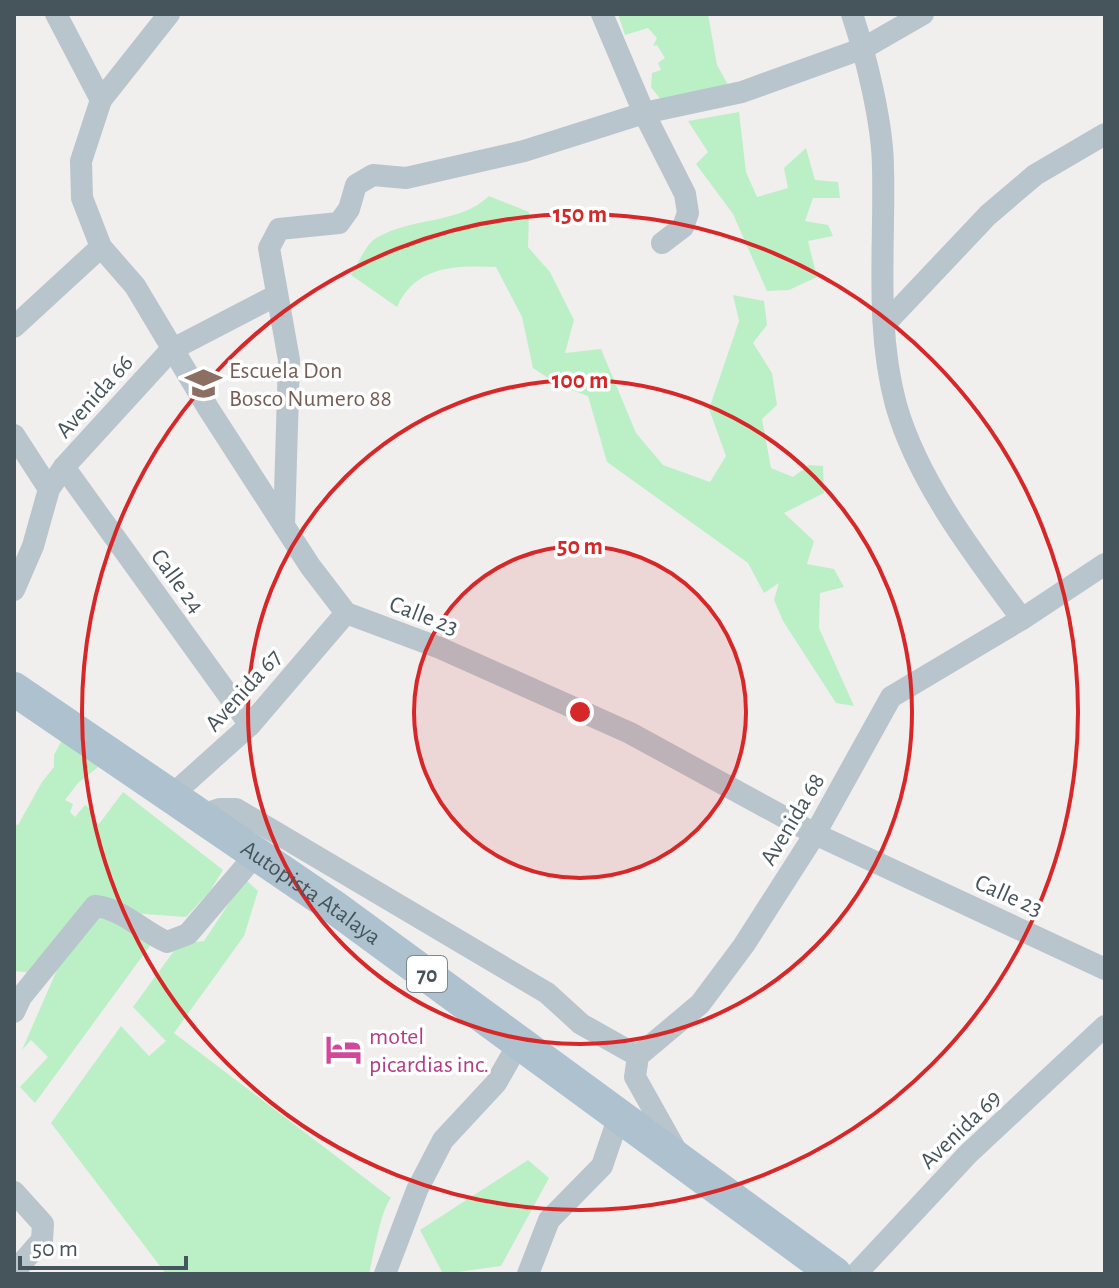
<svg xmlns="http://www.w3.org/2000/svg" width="1119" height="1288" font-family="'Alegreya Sans',sans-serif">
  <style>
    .green { fill: #bbf0c7 }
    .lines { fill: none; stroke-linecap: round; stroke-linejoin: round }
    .minor { stroke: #b9c5cc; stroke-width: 22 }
    .primary { stroke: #adc2ce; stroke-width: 34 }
    .ring { fill: none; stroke: #d62828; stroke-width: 4 }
    .labels { text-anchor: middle; stroke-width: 7; stroke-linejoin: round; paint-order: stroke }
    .shield { fill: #fff; stroke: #7e888d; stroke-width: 2 }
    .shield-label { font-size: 22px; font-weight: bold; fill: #46555c }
    .education-label { font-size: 24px; fill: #785e54; stroke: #fff; text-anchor: start }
    .street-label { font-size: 24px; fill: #46555c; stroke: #fff }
    .hotel-label { font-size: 24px; fill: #b23c85; stroke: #fff; text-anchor: start }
    .centre { fill: #d62828; stroke: #fff; stroke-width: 4 }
    .ring-label { font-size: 24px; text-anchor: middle; font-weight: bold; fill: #d62828; stroke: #fff; stroke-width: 7; stroke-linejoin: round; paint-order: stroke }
  </style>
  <rect width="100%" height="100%" fill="#f1eeee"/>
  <g class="green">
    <path d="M618 14H708L717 65 731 90 665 105 651 87 652 73 661 70 658 63 665 58 657 45 653 46 657 38 648 28 625 35Z"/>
    <path d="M739 112 746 172 757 197 788 188 784 168 806 148 815 180 838 182 840 198H813L805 221 828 225 833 236 808 241 817 277 789 290 767 291 733 214 696 164 708 152 688 121Z"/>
    <path d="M489 196 529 212 528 247 550 272 574 320 565 353 601 349 636 433 663 465 710 482 726 456 709 409 739 321 733 295 764 301 767 325 753 343 772 373 777 405 762 419 771 468 793 477 809 465 823 466 824 493 784 513 814 541 807 564 834 569 844 587 820 593 819 628 854 706 836 703 783 621 774 600 779 583 764 593 748 563 607 462 588 396 560 386 533 368 522 317 496 267C455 265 415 266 397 307L351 275C358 264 366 244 376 238 412 217 460 224 489 196Z"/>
    <path d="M61 742 72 744 98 767 78 783 65 800 73 804 70 812 75 817 85 805 94 811 90 818 99 824 123 792 223 870 210 891 186 917 130 913 160 932 35 1103 20 1087 48 1057 31 1040 22 1050 70 940 34 973 14 971V824L18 825 42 782 54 767V755Z"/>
    <path d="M245 879 258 891 244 936 174 1033 391 1198C380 1212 374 1254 369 1274H166L51 1123 121 1026 149 1056 166 1041 133 1007 179 944 204 941Z"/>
    <path d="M528 1160 549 1178 501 1266 443 1274 420 1230Z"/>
  </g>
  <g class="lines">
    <g class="minor">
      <path d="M56 14 101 100 81 161 82 198 101 247 135 286 208 408 310 566 346 613 440 648 630 733 815 834 1105 969"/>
      <path d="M602 14 644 113 685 194 688 213 683 227 662 243"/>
      <path d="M852 14C866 56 883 124 883 169 885 247 875 328 896 405 918 482 975 556 1022 619"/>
      <path d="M101 100 169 14"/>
      <path d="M884 325 988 215 1035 175 1105 134"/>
      <path d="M14 327 101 247"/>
      <path d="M14 435 49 489"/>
      <path d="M64 467 250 725"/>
      <path d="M284 526 289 360 269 248 279 229 339 223 349 209 356 185 373 175 406 178 524 151 644 113 742 92 864 48 923 14"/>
      <path d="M14 590 33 546 49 489 64 467 171 350 277 295"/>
      <path d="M172 795 250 725 346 613"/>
      <path d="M202 815 220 809H236L547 993 581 1024 638 1056"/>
      <path d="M14 1012 21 997 95 906C123 909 142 931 167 942L188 934 257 853"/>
      <path d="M677 1152 635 1077 638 1056 700 1004 744 945 815 834 891 697 1022 619 1105 564"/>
      <path d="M14 1192 43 1224 42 1240 14 1272"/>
      <path d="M385 1274 417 1190 443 1140 496 1083 520 1041"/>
      <path d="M528 1274 549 1220 602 1166 620 1113"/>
      <path d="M856 1274 968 1154 1105 1026"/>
    </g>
    <path class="primary" id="s1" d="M14 689 334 907 835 1274"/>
  </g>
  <circle cx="580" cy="712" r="166" fill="#d62828" fill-opacity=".12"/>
  <g class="ring">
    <circle cx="580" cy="712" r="166"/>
    <circle cx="580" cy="712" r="332"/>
    <circle cx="580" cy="712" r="498"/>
  </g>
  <defs>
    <symbol id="school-bare" viewBox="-9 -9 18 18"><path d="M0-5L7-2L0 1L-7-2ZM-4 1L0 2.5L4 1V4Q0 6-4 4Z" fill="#8d6e63" stroke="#fff" stroke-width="2.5" paint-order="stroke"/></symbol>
    <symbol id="hotel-bare" viewBox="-9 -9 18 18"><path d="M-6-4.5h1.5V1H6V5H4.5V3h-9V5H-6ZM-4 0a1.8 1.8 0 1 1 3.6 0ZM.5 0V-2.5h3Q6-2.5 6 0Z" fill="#d1479c" stroke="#fff" stroke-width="2.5" paint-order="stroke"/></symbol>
  </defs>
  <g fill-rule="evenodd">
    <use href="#school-bare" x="178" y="358" width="51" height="51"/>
    <use href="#hotel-bare" x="318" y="1024" width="51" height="51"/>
  </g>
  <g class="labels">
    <rect class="shield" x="407" y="956" width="40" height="36" rx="6"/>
    <g class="shield-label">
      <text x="427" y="982">70</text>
    </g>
    <g class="education-label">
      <text x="229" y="378">Escuela Don<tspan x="229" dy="28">Bosco Numero 88</tspan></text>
    </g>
    <g class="street-label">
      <text transform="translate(94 396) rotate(-48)" y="8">Avenida 66</text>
      <text transform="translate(178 581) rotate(54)" y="8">Calle 24</text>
      <text transform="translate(424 615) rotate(21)" y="8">Calle 23</text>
      <text transform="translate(243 690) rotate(-48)" y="8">Avenida 67</text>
      <text transform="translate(792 819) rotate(-59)" y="8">Avenida 68</text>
      <text dy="8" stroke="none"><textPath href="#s1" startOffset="360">Autopista Atalaya</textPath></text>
      <text transform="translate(1009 895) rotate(24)" y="8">Calle 23</text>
      <text transform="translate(960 1129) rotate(-44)" y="8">Avenida 69</text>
    </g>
    <g class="hotel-label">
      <text x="369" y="1044">motel<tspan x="369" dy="28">picardias inc.</tspan></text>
    </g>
  </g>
  <circle cx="580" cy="712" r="12" class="centre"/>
  <g class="ring-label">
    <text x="580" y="222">150 m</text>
    <text x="580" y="388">100 m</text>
    <text x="580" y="554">50 m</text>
  </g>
  <rect width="1119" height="1288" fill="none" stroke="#46555c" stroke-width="32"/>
  <path d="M20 1256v12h166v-12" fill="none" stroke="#46555c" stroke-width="4"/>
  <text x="32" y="1256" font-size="24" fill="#46555c" stroke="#ffffff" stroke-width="6" paint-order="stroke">50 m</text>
</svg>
